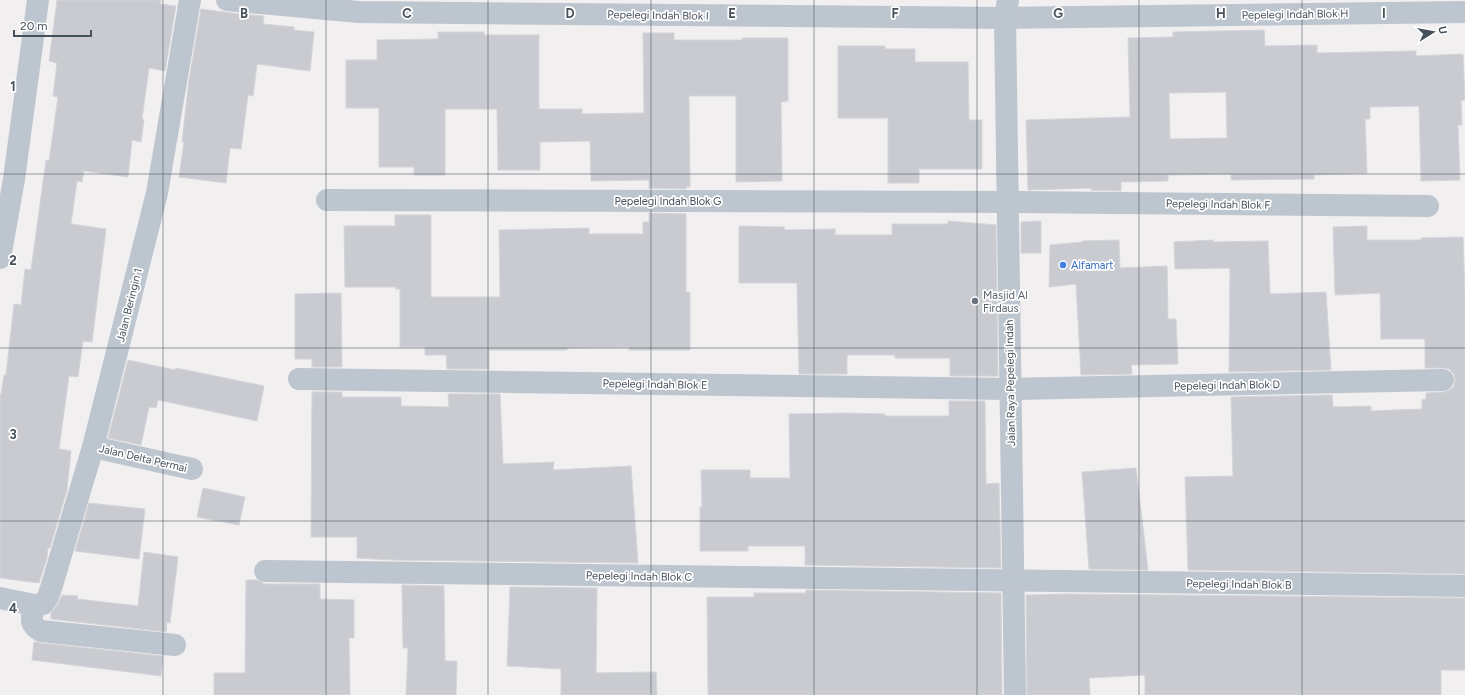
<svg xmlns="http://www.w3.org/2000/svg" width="1465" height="695" font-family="Figtree,sans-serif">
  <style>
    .building { fill: #c9cbd1; stroke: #d3d5da; fill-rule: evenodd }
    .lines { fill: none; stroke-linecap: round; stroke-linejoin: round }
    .minor { stroke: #bdc5ce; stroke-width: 22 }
    .grid { fill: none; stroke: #47515c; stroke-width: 1; stroke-opacity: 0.55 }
    .shop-dot { fill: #3f7fe0; stroke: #fff; stroke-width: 1.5 }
    .worship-dot { fill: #6b7280; stroke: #fff; stroke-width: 1.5 }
    .labels { text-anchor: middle; stroke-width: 3.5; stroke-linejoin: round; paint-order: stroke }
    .street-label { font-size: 11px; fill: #47515c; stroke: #fff }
    .shop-label { font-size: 11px; fill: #366cbe; stroke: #fff; text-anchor: start }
    .worship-label { font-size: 11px; fill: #5b616d; stroke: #fff; text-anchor: start }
    .grid-label { font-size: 13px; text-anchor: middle; font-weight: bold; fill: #47515c; stroke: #fff; stroke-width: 3.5; stroke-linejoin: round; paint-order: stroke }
  </style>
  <rect width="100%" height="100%" fill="#f1efef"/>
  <g class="building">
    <path d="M57 0H161L160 4 176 6 165 71 149 68 142 119 144 120 141 142 132 140 128 177 84 171 82 182 77 181 71 224 106 229 92 342 83 341 78 377 69 376 59 449 71 451 67 490 50 548H48L47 558 39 583 0 578V394H1L4 375H6L14 304 21 305 25 269 31 270 46 160 49 161 58 97 53 96 57 63 49 61Z"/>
    <path d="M201 9 239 14 264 16 263 24 294 27V30L314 32 310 71 257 64 253 96 248 95 241 149 230 148 226 183 179 177 184 142H182L189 80Z"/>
    <path d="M1264 30 1265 46 1317 45V53L1416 51V56L1463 54 1465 100 1461 101 1462 125H1458L1460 180 1421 181 1419 106 1370 107V119H1365L1367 173 1314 175V179L1231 180V174L1168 175V181L1121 182V191L1091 190V188L1028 190 1026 120 1130 117 1128 38 1173 37V32ZM1226 92 1227 138 1170 139 1169 93Z"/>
    <path d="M438 32H484V35H539V109H582V114L644 113 643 33H674V40H742V38H788V101L781 102 782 181 736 182V96H689L690 187H686V189L649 188V180L591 181 590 141 540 142V170H498L497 109H445V175H414V167H379V108H346V60H377V40L438 39Z"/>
    <path d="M838 46H885V49H915V62H968L969 120H982V169H919V183H888V118H838Z"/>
    <path d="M649 213 686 214V292H690V350H629V347L567 348V350H489V369H447L446 355H425V347H400V289H396V287H345L344 226H395V215H431V297H500L499 230 589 228V234H643V222H649Z"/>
    <path d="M948 221 996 225 998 376H950V358H895V355H847V374H799L797 283H739V226L784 227 785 230 835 229V235H892V224H948Z"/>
    <path d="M1041 221V253H1021V222Z"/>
    <path d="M1367 226V240H1421V238L1463 237 1465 294V574L1188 570 1185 477 1233 476 1231 397 1332 395 1333 407 1371 406V411L1422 409V400L1426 399V393L1444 392 1450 390 1454 386 1455 379 1454 374 1449 369 1443 368H1425V339H1381L1380 293 1335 295 1333 227Z"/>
    <path d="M1119 240 1120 268 1167 266 1168 319H1176L1178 364 1131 365 1132 374 1081 375 1076 284 1049 287 1050 245 1082 242V241Z"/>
    <path d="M1213 240V242L1268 241 1270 294 1326 292 1331 370 1229 372 1230 268 1175 269 1174 242Z"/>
    <path d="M341 293 342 367H312V359H295V294Z"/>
    <path d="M128 360 175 370 176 368 264 386 257 421 158 400 156 408 149 407 141 445 108 438Z"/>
    <path d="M312 392H342V397H401V406L449 407 448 394H500L503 464 554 462 553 470 631 466 638 563 393 560 357 558V537H311Z"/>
    <path d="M949 401H985L986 484 999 483 1001 568 805 565V546H748V551H700V507H702L701 470H750V478H790L789 414 847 413 885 414V416H949Z"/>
    <path d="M1136 468 1148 570 1089 569 1082 472Z"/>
    <path d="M203 488 245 497 239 525 197 517Z"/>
    <path d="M89 503 145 509 139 559 75 551Z"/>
    <path d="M144 552 178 557 170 623 167 622 166 632 51 619V613L58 604 62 595 78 596 77 599 138 606Z"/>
    <path d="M246 580H257L265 584H320V599L354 600V638H349L350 695H214V673H245Z"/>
    <path d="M402 585 444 586 445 661H457L456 695H406L408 648H403Z"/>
    <path d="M510 587 597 588 596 673 656 672 657 695H561V669L507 666Z"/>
    <path d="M806 590 1001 593 1002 695H708L707 597H754V593H806Z"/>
    <path d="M1066 594 1465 598V670H1441V695H1145V675L1089 678 1090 695H1027L1026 595Z"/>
    <path d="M34 642 40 643 163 656 161 676 32 660Z"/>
  </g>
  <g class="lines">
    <g class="minor">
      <path d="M227 0 359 12 1005 18 1465 12"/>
      <path d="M1008 0 1005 18 1015 695"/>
      <path d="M327 200 1008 202 1428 206"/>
      <path d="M0 258 14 179 38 0"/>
      <path d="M299 379 1010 389 1443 380"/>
      <path d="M93 447 192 469"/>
      <path d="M265 571 1465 586"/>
      <path d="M0 598 34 605 43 604 48 597 52 585 93 447 157 193 190 0"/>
      <path d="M34 605C32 618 28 624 41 631L175 645"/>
    </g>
  </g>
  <path class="grid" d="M163 0V695M326 0V695M488 0V695M651 0V695M814 0V695M977 0V695M1139 0V695M1302 0V695M0 174H1465M0 348H1465M0 521H1465"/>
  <circle class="shop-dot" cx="1063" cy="265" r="4"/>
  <circle class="worship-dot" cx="975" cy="301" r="4"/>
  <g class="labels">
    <g class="street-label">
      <text transform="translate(1295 14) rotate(-1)" y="4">Pepelegi Indah Blok H</text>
      <text transform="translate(658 15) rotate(1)" y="4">Pepelegi Indah Blok I</text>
      <text x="668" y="205">Pepelegi Indah Blok G</text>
      <text transform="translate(1218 204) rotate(1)" y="4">Pepelegi Indah Blok F</text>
      <text transform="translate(129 305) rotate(-76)" y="4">Jalan Beringin 1</text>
      <text transform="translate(1010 383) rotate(-91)" y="4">Jalan Raya Pepelegi Indah</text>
      <text transform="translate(655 384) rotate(1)" y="4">Pepelegi Indah Blok E</text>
      <text transform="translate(1227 385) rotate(-1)" y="4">Pepelegi Indah Blok D</text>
      <text transform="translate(143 458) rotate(13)" y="4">Jalan Delta Permai</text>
      <text transform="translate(639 576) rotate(1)" y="4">Pepelegi Indah Blok C</text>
      <text transform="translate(1239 584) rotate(1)" y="4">Pepelegi Indah Blok B</text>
    </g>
    <g class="shop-label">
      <text x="1071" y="269">Alfamart</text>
    </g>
    <g class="worship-label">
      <text x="983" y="299">Masjid Al<tspan x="983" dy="13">Firdaus</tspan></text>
    </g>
  </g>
  <g class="grid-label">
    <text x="244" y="18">B</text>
    <text x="407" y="18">C</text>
    <text x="570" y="18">D</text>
    <text x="732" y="18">E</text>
    <text x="895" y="18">F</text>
    <text x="1058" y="18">G</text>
    <text x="1221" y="18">H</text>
    <text x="1384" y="18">I</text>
    <text x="13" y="91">1</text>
    <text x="13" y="265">2</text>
    <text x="13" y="439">3</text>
    <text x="13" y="613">4</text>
  </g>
  <g transform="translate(1433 32) rotate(79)" stroke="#ffffff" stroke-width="3" paint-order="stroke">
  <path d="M0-3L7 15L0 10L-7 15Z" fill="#47515c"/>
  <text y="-6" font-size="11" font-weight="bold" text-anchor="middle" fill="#47515c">U</text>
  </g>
  <path d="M14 30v6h77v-6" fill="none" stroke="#47515c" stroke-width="2"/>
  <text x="20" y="30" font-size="12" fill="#47515c" stroke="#ffffff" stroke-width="3" paint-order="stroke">20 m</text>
</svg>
